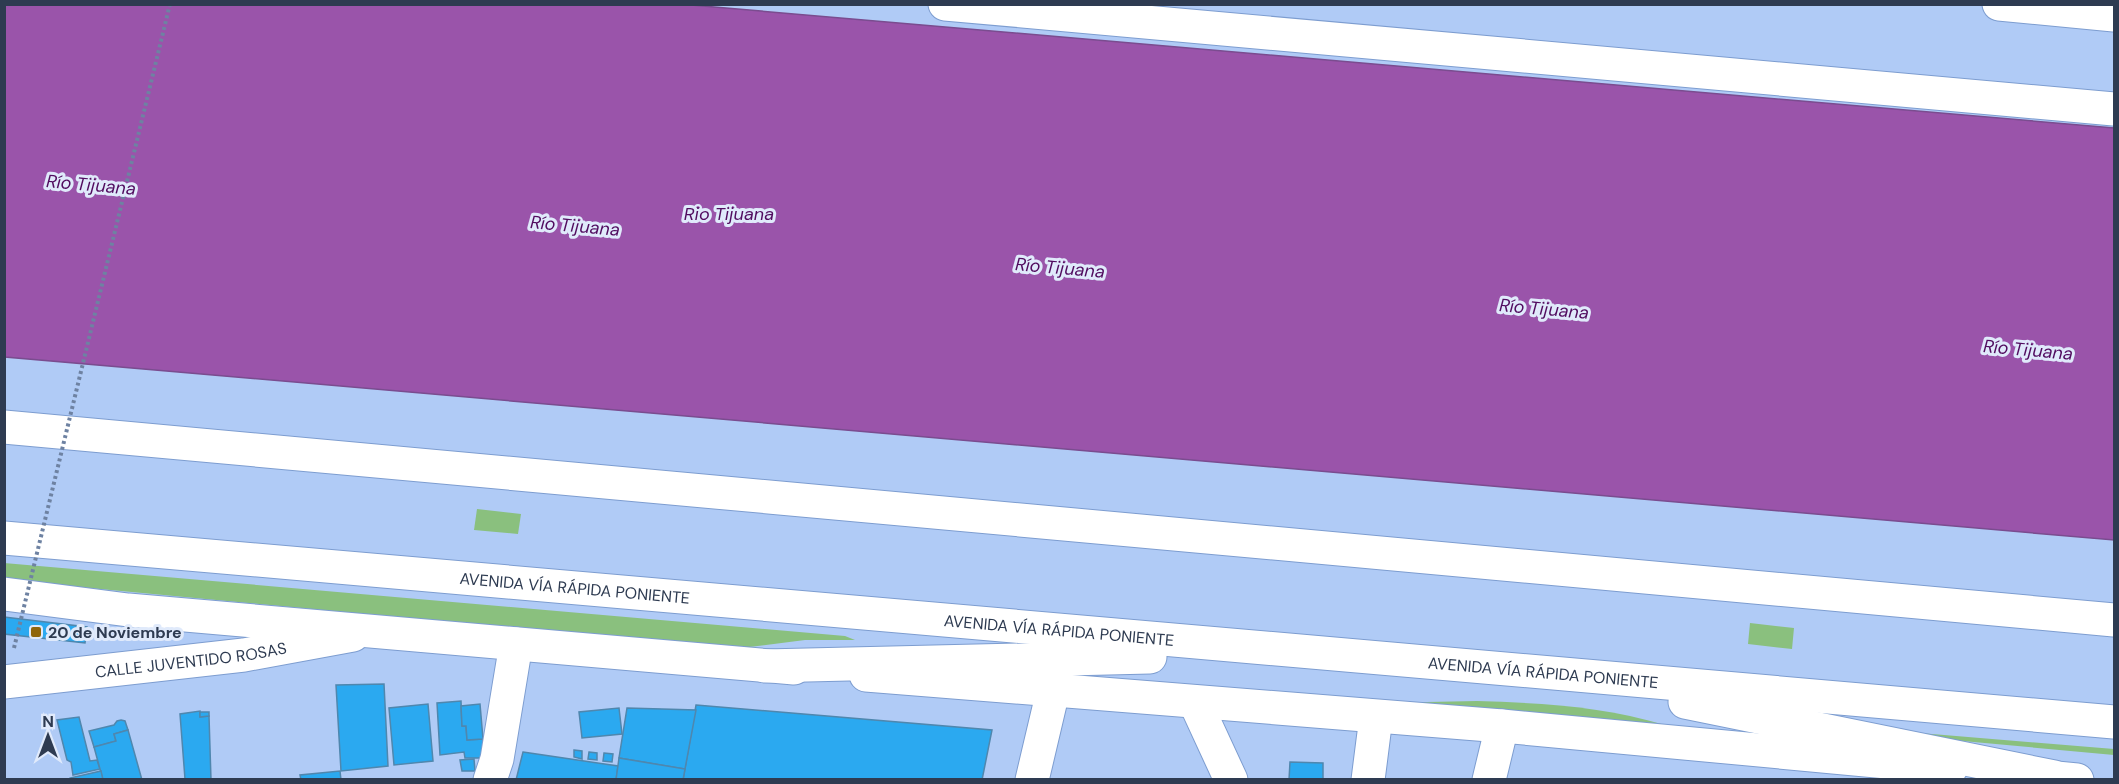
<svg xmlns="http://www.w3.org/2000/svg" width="2119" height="784" font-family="'DM Sans',sans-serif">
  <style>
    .green { fill: #8ac07e }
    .water { fill: #9a54aa; stroke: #7a4c8f; stroke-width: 1.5 }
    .building { fill: #2ba9f0; stroke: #4f87ae; stroke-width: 1.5 }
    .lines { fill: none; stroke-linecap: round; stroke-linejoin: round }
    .minor-casing { stroke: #7d9dd0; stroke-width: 35 }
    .major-casing { stroke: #7d9dd0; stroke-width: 35 }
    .highway-casing { stroke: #7d9dd0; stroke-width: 35 }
    .minor { stroke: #fff; stroke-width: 33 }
    .major { stroke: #fff; stroke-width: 33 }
    .highway { stroke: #fff; stroke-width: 33 }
    .path-bridge { stroke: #6e82a2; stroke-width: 4; stroke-dasharray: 3 3; stroke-linecap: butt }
    .poi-dot { fill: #8f660c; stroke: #e0eafb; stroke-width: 2 }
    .labels { text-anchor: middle; stroke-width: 6; stroke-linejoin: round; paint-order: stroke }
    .street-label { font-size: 16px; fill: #2e3b51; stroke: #e0eafb }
    .poi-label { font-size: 16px; font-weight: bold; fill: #2e3b51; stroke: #e0eafb; text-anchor: start }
    .water-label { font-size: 18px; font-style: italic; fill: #510c5f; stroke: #e0eafb }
  </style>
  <rect width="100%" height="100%" fill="#b0cbf6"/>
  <g class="green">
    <path d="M477 509 521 514 518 534 474 530Z"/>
    <path d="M4 563 845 636 855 640H805L733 649 5 580Z"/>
    <path d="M1750 623 1794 628 1792 649 1748 644Z"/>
    <path d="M1477 701C1541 703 1603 706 1665 725L1377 703Z"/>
    <path d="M1920 733 2114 749V755L1919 737Z"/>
  </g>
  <path class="water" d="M4 5H691L2114 128V540L5 357Z"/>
  <g class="building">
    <path d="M4 617 87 627 85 643 4 634Z"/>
    <path d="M384 684 388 766 341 771 336 685Z"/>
    <path d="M461 701 462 726H466L467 740 483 739 485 758H465L464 752 440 755 437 703Z"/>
    <path d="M428 704 433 761 394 765 389 708Z"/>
    <path d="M480 704 483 739 467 740 466 726H462L461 706Z"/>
    <path d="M696 705 992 730 982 780H683Z"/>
    <path d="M619 708 622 734 582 738 579 712Z"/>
    <path d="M627 708 696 710 685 769 619 758Z"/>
    <path d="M200 711V717L209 716 211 780 185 779 180 714Z"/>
    <path d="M200 712H209V716L200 717Z"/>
    <path d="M79 717 90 761 97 760 100 769 73 775 71 762 67 760 57 720Z"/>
    <path d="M121 720 125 721 128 730 114 734 116 741 94 747 89 731 114 725 117 721Z"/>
    <path d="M128 730 142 780H103L94 747 116 741 114 734Z"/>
    <path d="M574 750 582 751V759L574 757Z"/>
    <path d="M523 752 618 766 616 780H516Z"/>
    <path d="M589 752 597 753V760L588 759Z"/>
    <path d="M604 753 613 754 612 762 603 761Z"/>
    <path d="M619 758 685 769 683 780H616Z"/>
    <path d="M474 759 475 771H462L460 760Z"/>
    <path d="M1290 762 1323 763V780H1289Z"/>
    <path d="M101 771 103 780H70V778Z"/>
    <path d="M340 771 341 780H301L300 775Z"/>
  </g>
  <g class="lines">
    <defs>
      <g id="minor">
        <path d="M945 4 2114 109"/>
        <path d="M4 427 2114 620"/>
        <path id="s1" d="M4 682 244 655 353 635"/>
        <path d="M1195 702 1231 780"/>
        <path d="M490 780 497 759 516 644"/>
        <path d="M1032 780 1053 691"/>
        <path d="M1368 780 1376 717"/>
        <path d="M1489 780 1502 726"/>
      </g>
      <g id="major">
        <path d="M4 594 128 610 794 668"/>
        <path d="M866 675 1502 726 1951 768"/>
        <path d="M2026 775 2077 780"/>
      </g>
      <g id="highway">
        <path d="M1999 4 2114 15"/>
        <path id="s2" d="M4 538 2114 722"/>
        <path d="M765 666 1150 657"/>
        <path d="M1685 702 2054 777"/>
      </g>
    </defs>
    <use href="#minor" class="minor-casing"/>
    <use href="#major" class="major-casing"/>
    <use href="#highway" class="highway-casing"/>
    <use href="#minor" class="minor"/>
    <use href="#major" class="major"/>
    <use href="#highway" class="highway"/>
    <path class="path-bridge" d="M14 648 170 4"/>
  </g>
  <rect class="poi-dot" x="30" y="626" width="12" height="12" rx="3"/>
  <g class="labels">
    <g class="street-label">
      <text dy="6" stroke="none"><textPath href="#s2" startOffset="573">AVENIDA VÍA RÁPIDA PONIENTE</textPath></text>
      <text dy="6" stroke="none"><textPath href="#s2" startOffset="1059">AVENIDA VÍA RÁPIDA PONIENTE</textPath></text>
      <text dy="6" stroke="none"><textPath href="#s1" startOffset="188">CALLE JUVENTIDO ROSAS</textPath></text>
      <text dy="6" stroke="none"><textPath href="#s2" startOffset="1545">AVENIDA VÍA RÁPIDA PONIENTE</textPath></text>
    </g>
    <g class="poi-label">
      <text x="48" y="638">20 de Noviembre</text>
    </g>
    <g class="water-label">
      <text transform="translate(91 185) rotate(5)" y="6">Río Tijuana</text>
      <text x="729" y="220">Rio Tijuana</text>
      <text transform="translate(575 226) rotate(5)" y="6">Río Tijuana</text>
      <text transform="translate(1060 268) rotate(5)" y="6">Río Tijuana</text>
      <text transform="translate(1544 309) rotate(5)" y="6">Río Tijuana</text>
      <text transform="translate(2028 350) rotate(5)" y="6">Río Tijuana</text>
    </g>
  </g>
  <rect width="2119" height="784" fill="none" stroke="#2e3b51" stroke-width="12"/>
  <g transform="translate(48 736)" stroke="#e0eafb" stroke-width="4.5" paint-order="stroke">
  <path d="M0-4.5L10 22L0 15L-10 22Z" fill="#2e3b51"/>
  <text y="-9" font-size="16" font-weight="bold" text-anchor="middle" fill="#2e3b51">N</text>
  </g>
</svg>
